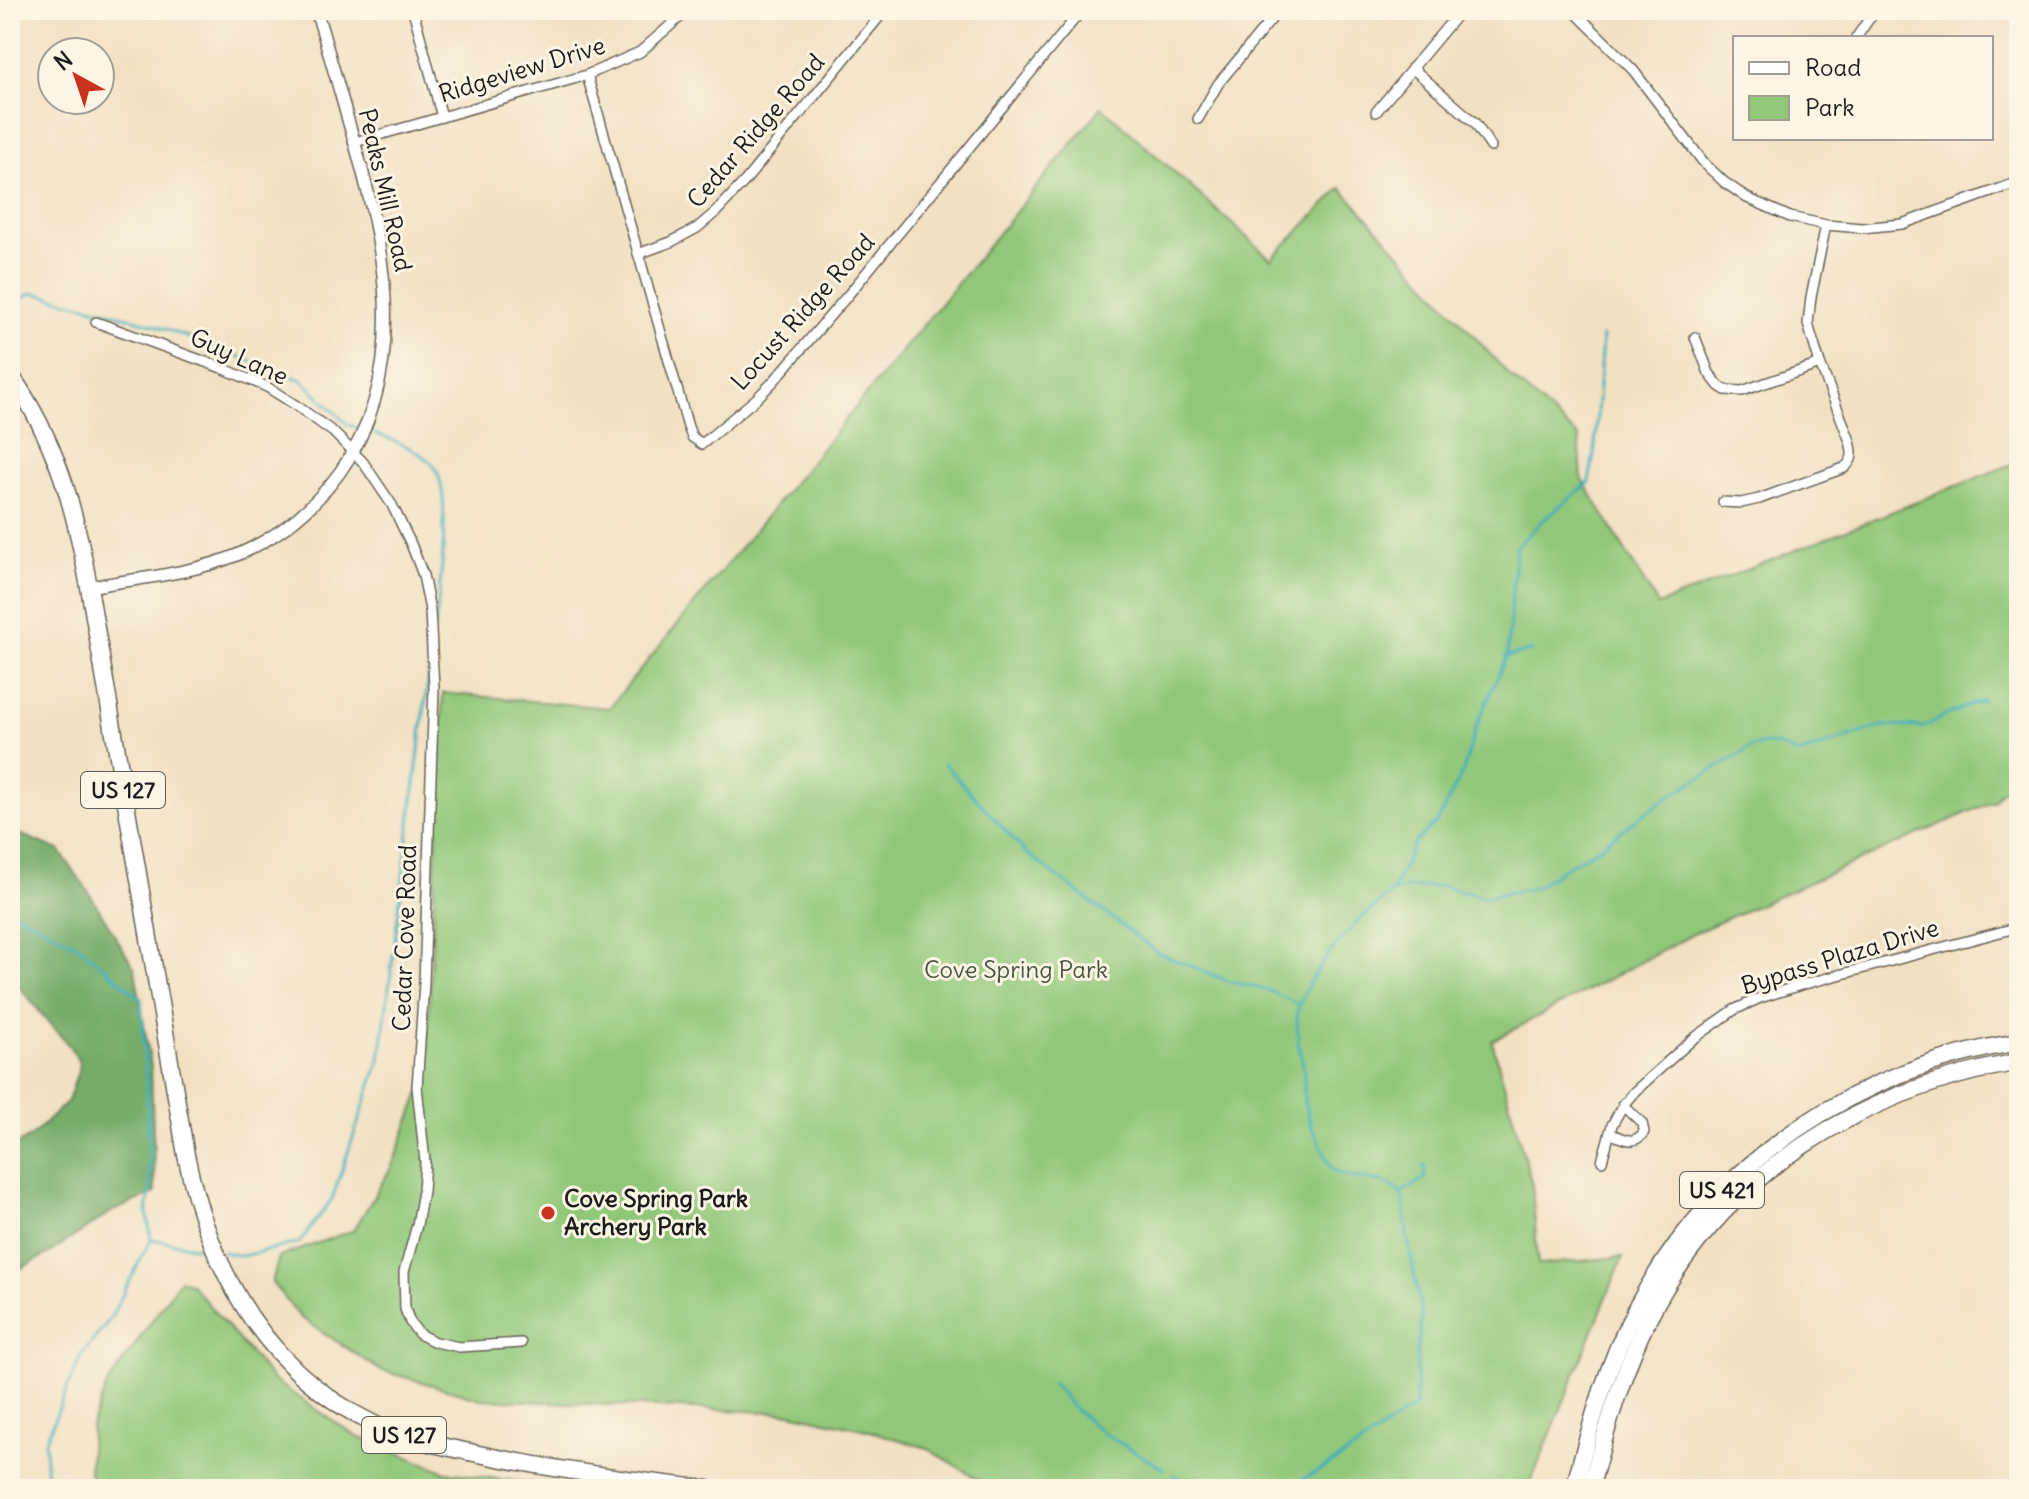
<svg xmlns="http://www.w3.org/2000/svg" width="2029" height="1499" font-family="Delius,sans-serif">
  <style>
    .green { fill: #91c779; stroke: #56724a; stroke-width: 2 }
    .forest { fill: #74ac69; stroke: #486442; stroke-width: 2 }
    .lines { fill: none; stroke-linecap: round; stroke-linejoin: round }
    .stream { stroke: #3eaeb9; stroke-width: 3 }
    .minor-casing { stroke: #676156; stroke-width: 12 }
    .tertiary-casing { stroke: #676156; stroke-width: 14 }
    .trunk-casing { stroke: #676156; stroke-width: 19 }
    .minor { stroke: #fff; stroke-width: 9 }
    .tertiary { stroke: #fff; stroke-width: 11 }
    .trunk { stroke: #fff; stroke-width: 16 }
    .poi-dot { fill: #c8321e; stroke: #fcf5e5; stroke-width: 3 }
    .labels { text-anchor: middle; stroke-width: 6; stroke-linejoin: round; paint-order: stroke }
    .shield { fill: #fcf5e5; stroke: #5f5d58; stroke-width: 2 }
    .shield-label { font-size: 22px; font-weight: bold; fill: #1c1c1c }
    .street-label { font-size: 24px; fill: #1c1c1c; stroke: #fcf5e5 }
    .park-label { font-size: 24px; fill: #45583d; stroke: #fcf5e5 }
    .poi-label { font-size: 24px; font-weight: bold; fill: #1c1c1c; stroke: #fcf5e5; text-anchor: start }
  </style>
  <rect width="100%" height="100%" fill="#fcf5e5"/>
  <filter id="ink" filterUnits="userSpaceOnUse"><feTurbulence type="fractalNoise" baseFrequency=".0125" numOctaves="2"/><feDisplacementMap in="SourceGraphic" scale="16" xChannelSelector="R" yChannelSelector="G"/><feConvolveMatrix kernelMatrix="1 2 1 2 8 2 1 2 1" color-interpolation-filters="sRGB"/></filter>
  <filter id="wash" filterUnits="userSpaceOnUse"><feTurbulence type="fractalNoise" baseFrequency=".006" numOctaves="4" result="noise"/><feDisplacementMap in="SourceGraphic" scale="32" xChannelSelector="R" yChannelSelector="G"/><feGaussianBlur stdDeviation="1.8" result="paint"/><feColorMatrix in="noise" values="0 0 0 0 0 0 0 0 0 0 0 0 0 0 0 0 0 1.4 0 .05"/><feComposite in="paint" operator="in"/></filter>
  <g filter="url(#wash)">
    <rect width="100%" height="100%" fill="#f2e0c2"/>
    <g class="green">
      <path d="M1102 107 1271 259 1341 188 1509 375 1579 437 1582 479 1658 605 2019 461V785L2001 791 1994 801 1699 931 1492 1041 1532 1185 1538 1265 1623 1257 1528 1489H994L927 1448 867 1430 790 1413 481 1399 380 1370 300 1317 272 1283 279 1257 354 1230 392 1166 426 1077 443 693 609 708Z"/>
      <path d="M180 1280 190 1283 273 1380 356 1436 446 1472 573 1489H102L89 1473 91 1426 107 1385Z"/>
    </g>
    <path class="forest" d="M10 830 59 850 88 891 135 969 151 1067 155 1193 113 1211 48 1254 10 1274V1149L33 1135 68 1101 80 1065C72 1045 58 1034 45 1018 33 1005 25 990 10 979Z"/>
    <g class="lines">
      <g class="stream">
        <path d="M10 304 33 293 107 311 155 325 302 380 347 424 360 429"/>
        <path d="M367 431C387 438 419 448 433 465 454 489 439 596 435 628"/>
        <path d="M1505 657 1532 651"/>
        <path d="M944 764 1025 852 1158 953 1228 981 1267 990 1299 1005"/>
        <path d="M1393 892 1407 888 1441 886 1486 897 1534 888 1563 869 1599 848 1638 818 1671 795 1750 748C1769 740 1781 746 1798 754L1883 726 1924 727 1944 716 1983 700"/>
        <path d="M10 911 79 946 141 999 147 1088 150 1190 147 1213 151 1239 110 1319 81 1356 45 1442 47 1489"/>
        <path d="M1400 1194 1425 1178V1164"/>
        <path d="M151 1239 210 1250"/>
        <path d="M222 1252 242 1256 299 1243 332 1199 380 1059 429 672"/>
        <path d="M1053 1383 1073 1408 1102 1432 1164 1469"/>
        <path d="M1174 1475 1198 1489"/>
        <path d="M1280 1489C1329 1471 1373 1436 1416 1405L1417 1356 1422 1316 1407 1235 1403 1198 1397 1189 1390 1185 1381 1182 1352 1177 1337 1172 1331 1167 1311 1125 1304 1101V1069L1298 1041 1297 1013 1299 1005 1309 983 1330 952 1357 922 1392 892 1415 842 1437 822 1463 771 1477 724 1507 655 1516 547 1542 521 1589 483 1595 447 1602 337"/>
      </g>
    </g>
  </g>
  <g filter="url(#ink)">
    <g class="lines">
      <defs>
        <g id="minor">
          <path d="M413 10 442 117"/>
          <path d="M1573 10 1633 70 1704 163 1724 182 1747 198 1790 217 1826 225 1862 228 1902 224 2019 182"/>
          <path d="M2016 10 2019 23"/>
          <path d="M1856 38 1875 10"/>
          <path d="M1412 68 1475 123 1491 147"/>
          <path d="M587 75 688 427 692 437 702 444 757 398 773 382 848 295 1082 10"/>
          <path d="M1376 112 1461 10"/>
          <path d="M1198 119 1218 84 1279 10"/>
          <path d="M355 142 587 75 640 52 688 10"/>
          <path d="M638 254 671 242 697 228 717 211 745 181 885 10"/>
          <path d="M96 322 222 368 267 387 297 406 333 432 363 462 392 505 411 544 423 575 430 610 434 688 424 983 417 1087 425 1162 423 1191 417 1225 404 1272 405 1309 410 1322 419 1334 435 1342 459 1347 521 1343"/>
          <path d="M1695 337 1709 373 1719 386 1725 390 1742 391 1820 364"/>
          <path d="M1723 502 1741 503 1759 499 1844 468C1854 460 1853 453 1850 441L1820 364 1808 324 1811 297 1826 225"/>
          <path d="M1610 1133C1622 1139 1635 1146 1644 1132L1642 1123 1623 1105"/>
          <path d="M1602 1161 1612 1125 1623 1105 1635 1091 1693 1039 1734 1010 1760 998 1801 985 2019 927"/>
        </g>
        <path id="tertiary" d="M89 587C139 578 191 574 237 555 278 537 314 508 340 472 414 368 383 239 350 127 339 88 328 49 316 10"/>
        <g id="trunk">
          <path d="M10 374C57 441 75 509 89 587L186 1155C210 1270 265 1371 374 1424 405 1439 441 1446 474 1453 552 1470 629 1480 708 1489"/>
          <path d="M1574 1489C1590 1426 1607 1363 1638 1305 1715 1161 1859 1067 2019 1042"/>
          <path d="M1590 1489C1606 1431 1622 1372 1649 1317 1723 1173 1862 1089 2019 1062"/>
        </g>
      </defs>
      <use href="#minor" class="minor-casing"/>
      <use href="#tertiary" class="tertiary-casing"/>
      <use href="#trunk" class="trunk-casing"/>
      <use href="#minor" class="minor"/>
      <use href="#tertiary" class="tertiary"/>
      <use href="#trunk" class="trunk"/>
    </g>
  </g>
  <circle class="poi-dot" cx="548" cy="1213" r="8"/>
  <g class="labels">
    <g class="shield">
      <rect x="81" y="772" width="84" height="36" rx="6"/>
      <rect x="1680" y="1172" width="84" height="36" rx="6"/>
      <rect x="362" y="1417" width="84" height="36" rx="6"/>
    </g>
    <g class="shield-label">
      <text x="123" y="798">US 127</text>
      <text x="1722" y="1198">US 421</text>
      <text x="404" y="1443">US 127</text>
    </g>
    <g class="street-label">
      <text transform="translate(522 70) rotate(-17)" y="8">Ridgeview Drive</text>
      <text transform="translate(756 131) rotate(-49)" y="8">Cedar Ridge Road</text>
      <text transform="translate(385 190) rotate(77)" y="8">Peaks Mill Road</text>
      <text transform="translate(803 312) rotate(-48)" y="8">Locust Ridge Road</text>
      <text transform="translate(239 357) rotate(24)" y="8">Guy Lane</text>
      <text transform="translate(405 938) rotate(-88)" y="8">Cedar Cove Road</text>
      <text transform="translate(1840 957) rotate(-17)" y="8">Bypass Plaza Drive</text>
    </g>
    <g class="park-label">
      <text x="1016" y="978">Cove Spring Park</text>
    </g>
    <g class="poi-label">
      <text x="564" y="1207">Cove Spring Park<tspan x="564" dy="28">Archery Park</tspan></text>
    </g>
  </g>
  <rect width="2029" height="1499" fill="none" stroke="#fcf5e5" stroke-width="40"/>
  <rect x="1733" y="36" width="260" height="104" fill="#fcf5e5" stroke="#a29e95" stroke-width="2"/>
  <rect x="1749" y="62" width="40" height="12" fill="#ffffff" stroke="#a29e95" stroke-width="2"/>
  <text x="1805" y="76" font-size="24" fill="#1c1c1c">Road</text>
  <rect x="1749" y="96" width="40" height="24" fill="#91c779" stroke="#a29e95" stroke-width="2"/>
  <text x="1805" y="116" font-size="24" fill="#1c1c1c">Park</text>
  <g transform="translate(76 76) rotate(320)"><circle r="38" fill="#fcf5e5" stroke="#a29e95" stroke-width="2"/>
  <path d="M0-6L14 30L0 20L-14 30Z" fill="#c8321e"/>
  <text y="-12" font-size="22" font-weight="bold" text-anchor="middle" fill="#1c1c1c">N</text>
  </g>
</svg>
